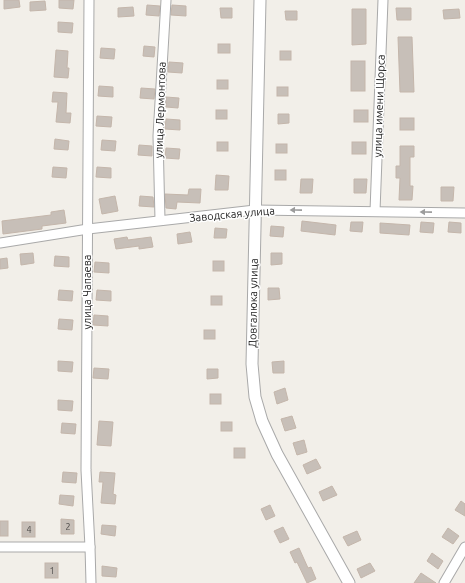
<svg xmlns="http://www.w3.org/2000/svg" width="465" height="583" font-family="Ubuntu,sans-serif">
  <style>
    .building { fill: #c7bfb8; stroke: #c4b6ab }
    .lines { fill: none; stroke-linecap: round; stroke-linejoin: round }
    .minor-casing { stroke: #a9a9a9; stroke-width: 11 }
    .tertiary-casing { stroke: #a9a9a9; stroke-width: 13 }
    .minor { stroke: #fff; stroke-width: 9 }
    .tertiary { stroke: #fff; stroke-width: 11 }
    .oneway { fill: #9c9c9c }
    .labels { text-anchor: middle; stroke-width: 3; stroke-linejoin: round; paint-order: stroke }
    .number-label { font-size: 9px; fill: #4b4948 }
    .street-label { font-size: 11px; fill: #222; stroke: #fff }
  </style>
  <rect width="100%" height="100%" fill="#f2efe9"/>
  <g class="building">
    <path d="M4 0H19L20 7 4 9Z"/>
    <path d="M59 0H74L73 9 59 8Z"/>
    <path d="M45 1 46 10 30 11V2Z"/>
    <path d="M147 5 160 6 159 16 146 15Z"/>
    <path d="M172 5 186 6V16L171 15Z"/>
    <path d="M133 7 134 16 118 17V8Z"/>
    <path d="M220 8H232V18H221Z"/>
    <path d="M396 8H411V20H397Z"/>
    <path d="M352 9H366V44L352 45Z"/>
    <path d="M459 9 460 18 444 19 443 10Z"/>
    <path d="M285 11H297V20H286Z"/>
    <path d="M58 22 73 23 72 33 58 32Z"/>
    <path d="M398 37H412L414 92H400Z"/>
    <rect x="218" y="44" width="12" height="9"/>
    <path d="M144 46 155 47 154 57 143 56Z"/>
    <path d="M101 48 115 49 114 59 100 58Z"/>
    <path d="M56 50 68 51 67 68H69L68 78 54 77Z"/>
    <rect x="280" y="51" width="11" height="9"/>
    <rect x="351" y="61" width="14" height="30"/>
    <path d="M169 62 183 63 182 73 168 72Z"/>
    <rect x="217" y="80" width="11" height="9"/>
    <path d="M99 86 113 87V97L98 96Z"/>
    <rect x="277" y="87" width="11" height="9"/>
    <path d="M141 88 155 89 154 99 140 98Z"/>
    <path d="M53 92 67 93 66 113H71L70 123 56 122 58 102H52Z"/>
    <path d="M166 97 179 98 178 108 166 107Z"/>
    <rect x="216" y="110" width="11" height="9"/>
    <rect x="354" y="110" width="14" height="12"/>
    <path d="M278 114H289V123L278 124Z"/>
    <path d="M97 116 112 117 111 127 96 126Z"/>
    <rect x="400" y="118" width="14" height="12"/>
    <path d="M166 119 180 120V130L165 129Z"/>
    <path d="M55 139 69 141 68 150 54 149Z"/>
    <path d="M102 140 116 141 115 151 101 150Z"/>
    <rect x="217" y="142" width="11" height="9"/>
    <rect x="352" y="142" width="14" height="12"/>
    <rect x="276" y="144" width="11" height="9"/>
    <path d="M139 145 152 146V156L138 155Z"/>
    <path d="M400 146H414V157H410V186H413L412 200H399L400 178H396V166H400Z"/>
    <path d="M166 148 180 149 179 159 165 158Z"/>
    <path d="M53 167 67 168 66 178 52 177Z"/>
    <path d="M97 167 111 168V178L96 177Z"/>
    <rect x="275" y="170" width="11" height="10"/>
    <path d="M216 175 229 176 228 190H215Z"/>
    <path d="M301 179H313L312 193H300Z"/>
    <path d="M354 179H367L366 193H354Z"/>
    <path d="M441 187H454L453 201H441Z"/>
    <path d="M189 189H201L200 203 177 202 176 209 166 208 165 194 188 195Z"/>
    <path d="M115 196 118 211 102 214 99 199Z"/>
    <path d="M140 196 153 197 154 207 139 206Z"/>
    <path d="M64 210 66 223 42 226V229L3 234 2 221 51 215V212Z"/>
    <path d="M302 221 336 225 335 235 301 231Z"/>
    <path d="M351 222H363L362 232 350 231Z"/>
    <path d="M421 222 434 223 433 233 420 232Z"/>
    <path d="M449 222 461 223V233L448 232Z"/>
    <path d="M380 223 410 225 409 235 380 233Z"/>
    <path d="M271 226 284 227 283 237 270 236Z"/>
    <path d="M215 228 227 229 226 238H214Z"/>
    <path d="M190 232 192 242 178 244 177 234Z"/>
    <path d="M127 237 128 240 151 237 153 247 139 249V246L116 249 114 239Z"/>
    <path d="M33 253 34 263 21 265 20 254Z"/>
    <path d="M271 253H282V264L271 265Z"/>
    <path d="M55 256 69 257V267L54 266Z"/>
    <path d="M7 258 8 268 0 269V259Z"/>
    <rect x="213" y="261" width="11" height="10"/>
    <path d="M95 262 109 263V273L94 272Z"/>
    <path d="M268 288H279L280 299 268 300Z"/>
    <path d="M59 290 73 291 72 301 58 300Z"/>
    <path d="M97 290 111 291V301L96 300Z"/>
    <rect x="211" y="296" width="11" height="9"/>
    <path d="M94 315 108 316V326L93 325Z"/>
    <path d="M59 319 73 320 72 330 58 329Z"/>
    <rect x="204" y="330" width="11" height="9"/>
    <path d="M58 361 73 362 72 372 58 371Z"/>
    <path d="M284 361V373H273L272 362Z"/>
    <path d="M94 368 109 369 108 379 93 378Z"/>
    <path d="M207 369H218V378L207 379Z"/>
    <path d="M285 388 288 400 277 404 274 392Z"/>
    <rect x="210" y="394" width="11" height="10"/>
    <path d="M58 400 73 401 72 411 58 410Z"/>
    <path d="M292 416 296 428 285 431 281 419Z"/>
    <path d="M99 421 113 422 111 446 97 445Z"/>
    <rect x="221" y="422" width="11" height="9"/>
    <path d="M62 423 76 424 75 434 61 433Z"/>
    <path d="M304 440 307 452 297 455 293 443Z"/>
    <rect x="234" y="448" width="11" height="10"/>
    <path d="M316 459 321 468 307 474 303 465Z"/>
    <path d="M63 472 77 473 76 483 62 482Z"/>
    <path d="M100 472 115 473 113 494 116 495 115 504 101 503 103 482H99Z"/>
    <path d="M332 486 337 495 323 501 319 492Z"/>
    <path d="M60 495 74 496 73 506 59 504Z"/>
    <path d="M461 501 465 504V516L455 510Z"/>
    <path d="M270 505 275 516 266 520 261 509Z"/>
    <path d="M61 519 74 520V534H61Z"/>
    <rect x="0" y="521" width="8" height="15"/>
    <rect x="22" y="522" width="13" height="15"/>
    <path d="M102 525 116 526 115 536 101 534Z"/>
    <path d="M283 527 289 539 280 543 274 531Z"/>
    <path d="M448 528 459 536 453 544 442 537Z"/>
    <path d="M357 531 361 540 348 546 343 537Z"/>
    <path d="M299 548 308 568 311 567 316 579 307 583 297 562 295 563 290 552Z"/>
    <path d="M432 553 443 561 438 569 427 561Z"/>
    <rect x="45" y="563" width="13" height="15"/>
    <path d="M370 563 375 571 361 578 357 569Z"/>
    <path d="M102 566 117 568 116 577 102 576Z"/>
    <path d="M421 573 436 583H414Z"/>
  </g>
  <g class="lines">
    <defs>
      <g id="minor">
        <path d="M89 0 86 470 90 547 91 583"/>
        <path d="M375 211 383 0"/>
        <path d="M160 220 158 136 166 0"/>
        <path d="M0 243 88 229 255 210 465 213"/>
        <path d="M0 547H90"/>
        <path d="M444 583 465 547"/>
      </g>
      <path id="tertiary" d="M260 0 252 364 255 397 262 421 277 454 349 583"/>
    </defs>
    <use href="#minor" class="minor-casing"/>
    <use href="#tertiary" class="tertiary-casing"/>
    <use href="#minor" class="minor"/>
    <use href="#tertiary" class="tertiary"/>
  </g>
  <defs><path id="oneway-solid" d="M-6-.8H1V-3.2L6.5 0L1 3.2V.8H-6Z"/></defs>
  <g class="oneway">
    <use href="#oneway-solid" transform="translate(296 210) rotate(-179)"/>
    <use href="#oneway-solid" transform="translate(426 212) rotate(-179)"/>
  </g>
  <g class="labels">
    <g class="number-label">
      <text x="68" y="530">2</text>
      <text x="29" y="533">4</text>
      <text x="52" y="574">1</text>
    </g>
    <g class="street-label">
      <text transform="translate(379 106) rotate(-88)" y="4">улица имени Щорса</text>
      <text transform="translate(160 110) rotate(-88)" y="4">улица Лермонтова</text>
      <text transform="translate(232 214) rotate(-5)" y="4">Заводская улица</text>
      <text transform="translate(87 292) rotate(-90)" y="4">улица Чапаева</text>
      <text transform="translate(253 303) rotate(-89)" y="4">Довгалюка улица</text>
    </g>
  </g>
</svg>
